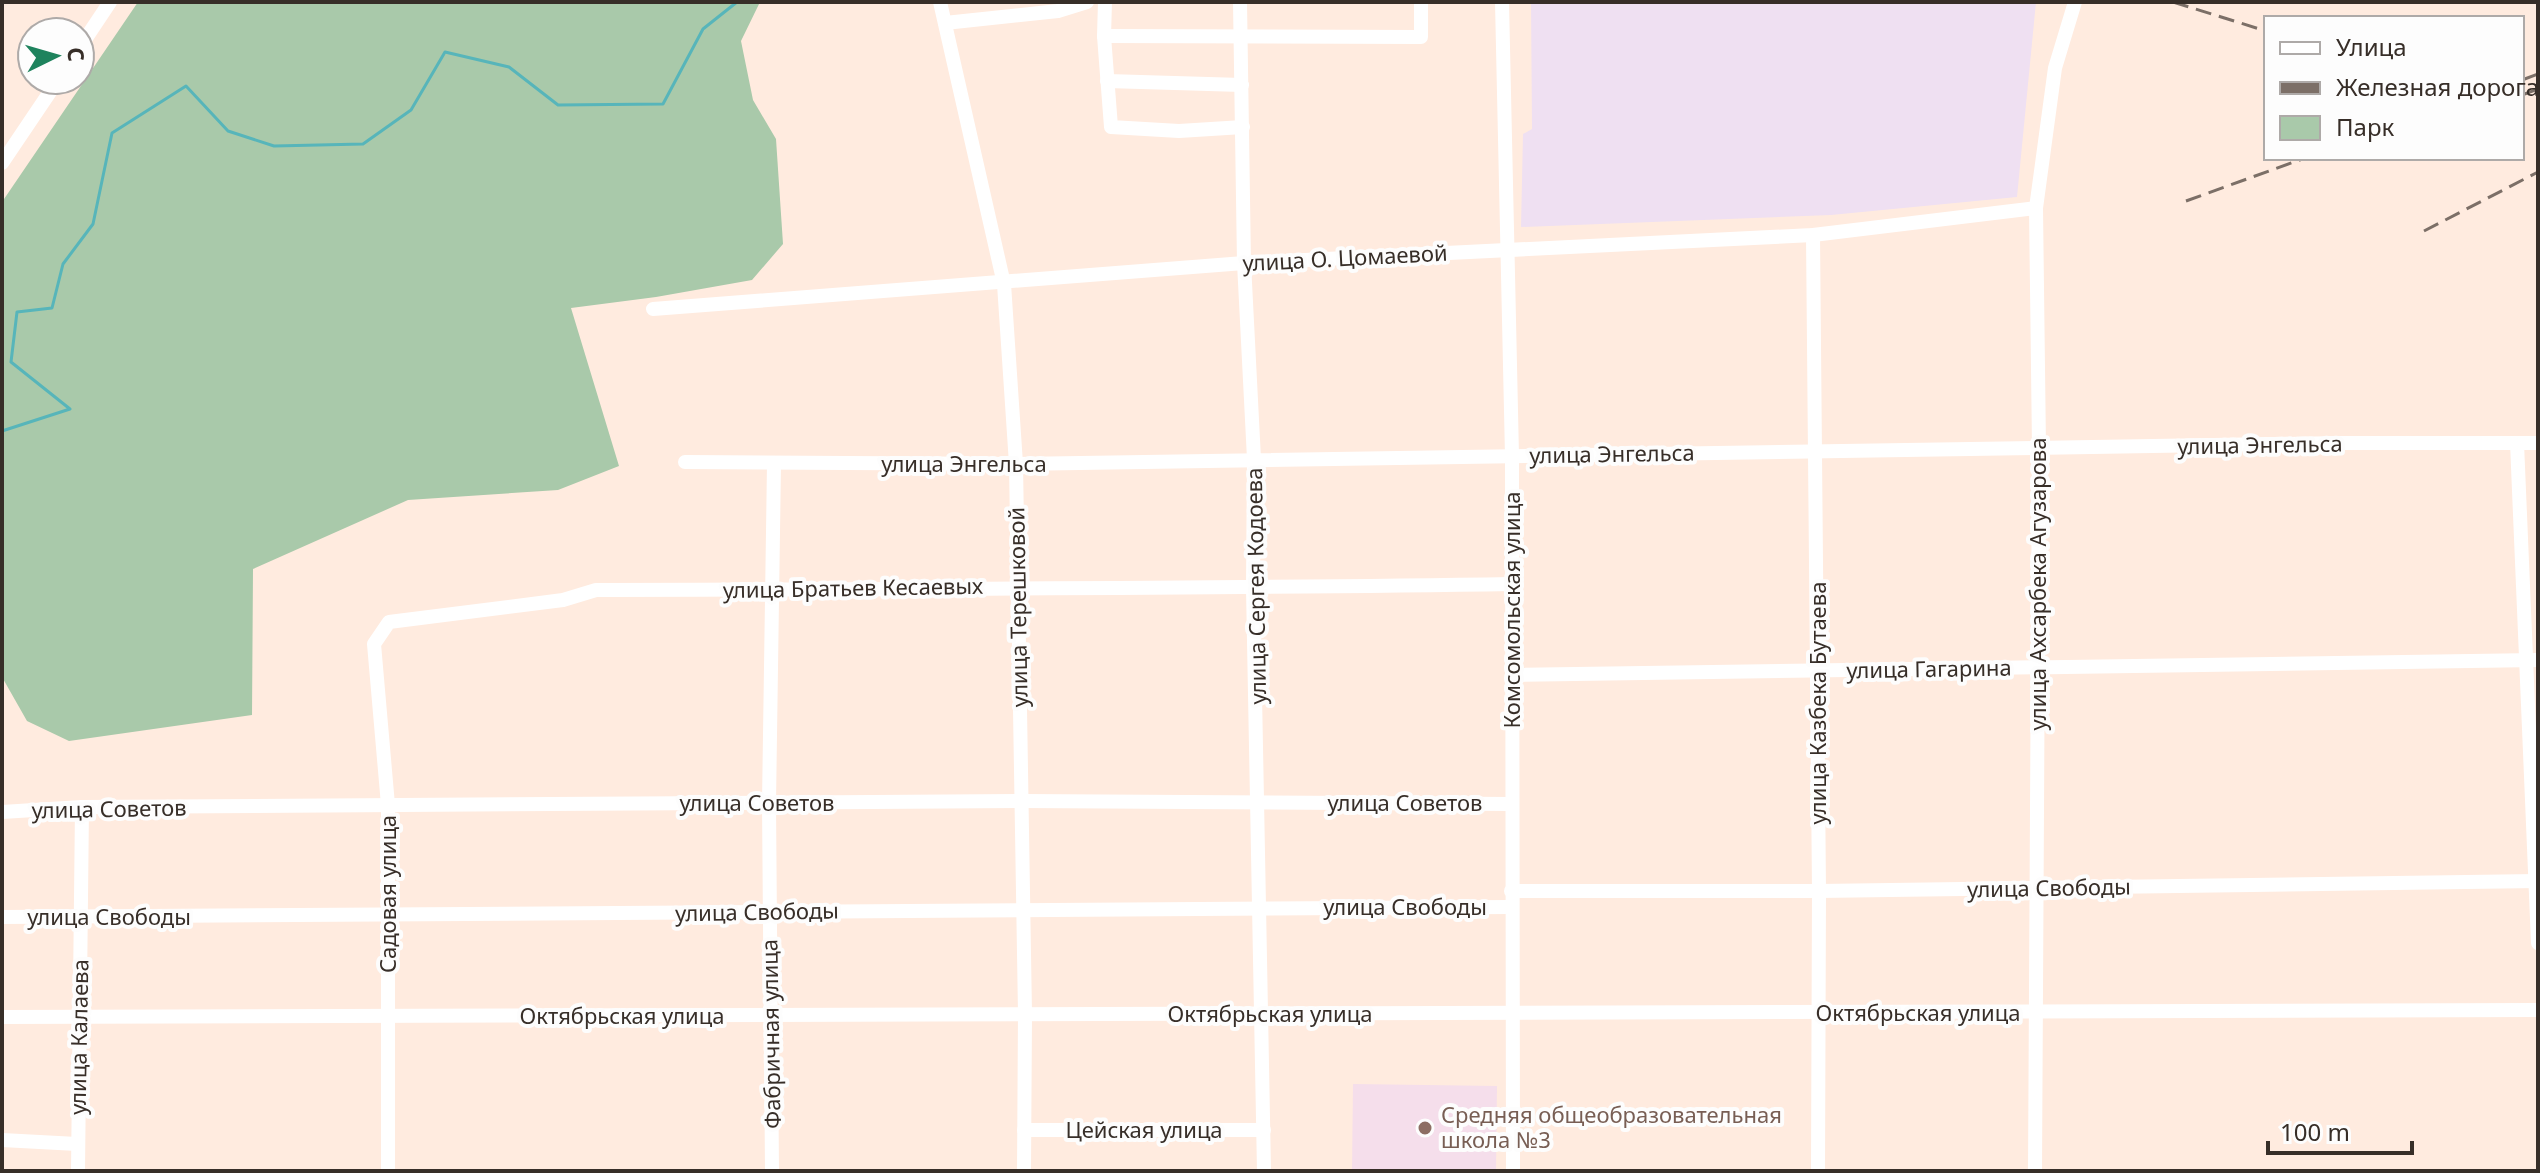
<svg xmlns="http://www.w3.org/2000/svg" width="2540" height="1173" font-family="'Noto Sans',sans-serif">
  <style>
    .industrial { fill: #efe0f2 }
    .education { fill: #f5deeb }
    .green { fill: #a9c9aa }
    .lines { fill: none; stroke-linecap: round; stroke-linejoin: round }
    .stream { stroke: #57b5ba; stroke-width: 3 }
    .minor { stroke: #fff; stroke-width: 14 }
    .rail { stroke: #7c6f67; stroke-width: 3; stroke-dasharray: 16 8; stroke-linecap: butt }
    .education-dot { fill: #8d6e63; stroke: #fdfdfd; stroke-width: 3 }
    .labels { text-anchor: middle; stroke-width: 8; stroke-linejoin: round; paint-order: stroke }
    .street-label { font-size: 22px; fill: #372e28; stroke: #fdfdfd }
    .education-label { font-size: 22px; fill: #785e54; stroke: #fdfdfd; text-anchor: start }
  </style>
  <rect width="100%" height="100%" fill="#ffebdf"/>
  <path class="industrial" d="M1531 2H2036L2017 197 1831 215 1521 227 1523 134 1532 129Z"/>
  <path class="education" d="M1353 1084 1497 1086 1496 1171H1352Z"/>
  <path class="green" d="M138 2H760L741 41 753 100 776 139 783 244 752 280 656 297 571 308 619 466 558 490 408 500 253 569 252 715 69 741 27 721 2 677V202Z"/>
  <g class="lines">
    <path class="stream" d="M2 431 70 409 11 362 17 312 52 308 63 264 93 224 112 133 186 86 228 131 274 146 363 144 411 110 445 52 509 67 558 105 663 104 703 29 737 2"/>
    <g class="minor">
      <path d="M940 2 1004 284 1016 464 1018 587 1025 1014 1024 1171"/>
      <path d="M1105 2 1104 36 1111 127 1179 131 1243 127"/>
      <path d="M1240 2 1244 263 1254 459 1253 588 1264 1171"/>
      <path d="M1502 2 1512 456 1513 1171"/>
      <path d="M945 23 1058 11 1087 2"/>
      <path d="M1104 36 1421 37V2"/>
      <path d="M80 47 110 2"/>
      <path d="M1107 81 1242 85"/>
      <path d="M2 163 58 80"/>
      <path d="M1813 235 1819 891 1818 1171"/>
      <path d="M653 309 1244 263 1813 235 2036 208"/>
      <path d="M2517 443 2538 943"/>
      <path d="M685 462 1016 464 2342 443H2538"/>
      <path d="M1512 675 2538 660"/>
      <path d="M2 812 82 807 1022 801 1511 804"/>
      <path d="M1511 891H1819L2538 881"/>
      <path d="M2 917 1511 907"/>
      <path d="M2 1017 2538 1010"/>
      <path d="M1024 1130H1264"/>
      <path d="M2 1140 77 1144"/>
      <path d="M78 1171 82 807"/>
      <path d="M388 1171V805L374 644 389 622 563 600 596 590C902 589 1207 589 1512 584"/>
      <path d="M772 1171 769 803 774 464"/>
      <path d="M2035 1171 2039 448 2036 208 2055 68 2075 2"/>
    </g>
    <g class="rail">
      <path d="M2173 2 2266 31"/>
      <path d="M2522 80 2538 74"/>
      <path d="M2522 95 2538 89"/>
      <path d="M2186 201 2305 158"/>
      <path d="M2424 231 2538 172"/>
    </g>
  </g>
  <circle class="education-dot" cx="1425" cy="1128" r="8"/>
  <g class="labels">
    <g class="street-label">
      <text transform="translate(1345 258) rotate(-3)" y="8">улица О. Цомаевой</text>
      <text transform="translate(2260 445) rotate(-1)" y="8">улица Энгельса</text>
      <text transform="translate(1612 454) rotate(-1)" y="8">улица Энгельса</text>
      <text x="964" y="472">улица Энгельса</text>
      <text transform="translate(2038 584) rotate(-90)" y="8">улица Ахсарбека Агузарова</text>
      <text transform="translate(1256 586) rotate(-91)" y="8">улица Сергея Кодоева</text>
      <text transform="translate(853 588) rotate(-1)" y="8">улица Братьев Кесаевых</text>
      <text transform="translate(1018 607) rotate(-91)" y="8">улица Терешковой</text>
      <text transform="translate(1512 610) rotate(-90)" y="8">Комсомольская улица</text>
      <text transform="translate(1929 669) rotate(-1)" y="8">улица Гагарина</text>
      <text transform="translate(1818 703) rotate(-90)" y="8">улица Казбека Бутаева</text>
      <text x="757" y="811">улица Советов</text>
      <text x="1405" y="811">улица Советов</text>
      <text transform="translate(109 809) rotate(-1)" y="8">улица Советов</text>
      <text transform="translate(2049 888) rotate(-1)" y="8">улица Свободы</text>
      <text transform="translate(388 894) rotate(-90)" y="8">Садовая улица</text>
      <text x="1405" y="915">улица Свободы</text>
      <text transform="translate(757 912) rotate(-1)" y="8">улица Свободы</text>
      <text x="109" y="925">улица Свободы</text>
      <text x="1918" y="1021">Октябрьская улица</text>
      <text x="1270" y="1022">Октябрьская улица</text>
      <text x="622" y="1024">Октябрьская улица</text>
      <text transform="translate(771 1034) rotate(-91)" y="8">Фабричная улица</text>
      <text transform="translate(79 1037) rotate(-89)" y="8">улица Калаева</text>
      <text x="1144" y="1138">Цейская улица</text>
    </g>
    <g class="education-label">
      <text x="1441" y="1123">Средняя общеобразовательная<tspan x="1441" dy="25">школа №3</tspan></text>
    </g>
  </g>
  <rect width="2540" height="1173" fill="none" stroke="#372e28" stroke-width="8"/>
  <rect x="2264" y="16" width="260" height="144" fill="#fdfdfd" stroke="#aeaaa8" stroke-width="2"/>
  <rect x="2280" y="42" width="40" height="12" fill="#ffffff" stroke="#aeaaa8" stroke-width="2"/>
  <text x="2336" y="56" font-size="24" fill="#372e28">Улица</text>
  <rect x="2280" y="82" width="40" height="12" fill="#7c6f67" stroke="#aeaaa8" stroke-width="2"/>
  <text x="2336" y="96" font-size="24" fill="#372e28">Железная дорога</text>
  <rect x="2280" y="116" width="40" height="24" fill="#a9c9aa" stroke="#aeaaa8" stroke-width="2"/>
  <text x="2336" y="136" font-size="24" fill="#372e28">Парк</text>
  <g transform="translate(56 56) rotate(85)"><circle r="38" fill="#fdfdfd" stroke="#aeaaa8" stroke-width="2"/>
  <path d="M0-6L14 30L0 20L-14 30Z" fill="#1e835d"/>
  <text y="-12" font-size="22" font-weight="bold" text-anchor="middle" fill="#372e28">С</text>
  </g>
  <path d="M2268 1141v12h144v-12" fill="none" stroke="#372e28" stroke-width="4"/>
  <text x="2280" y="1141" font-size="24" fill="#372e28" stroke="#fdfdfd" stroke-width="6" paint-order="stroke">100 m</text>
</svg>
